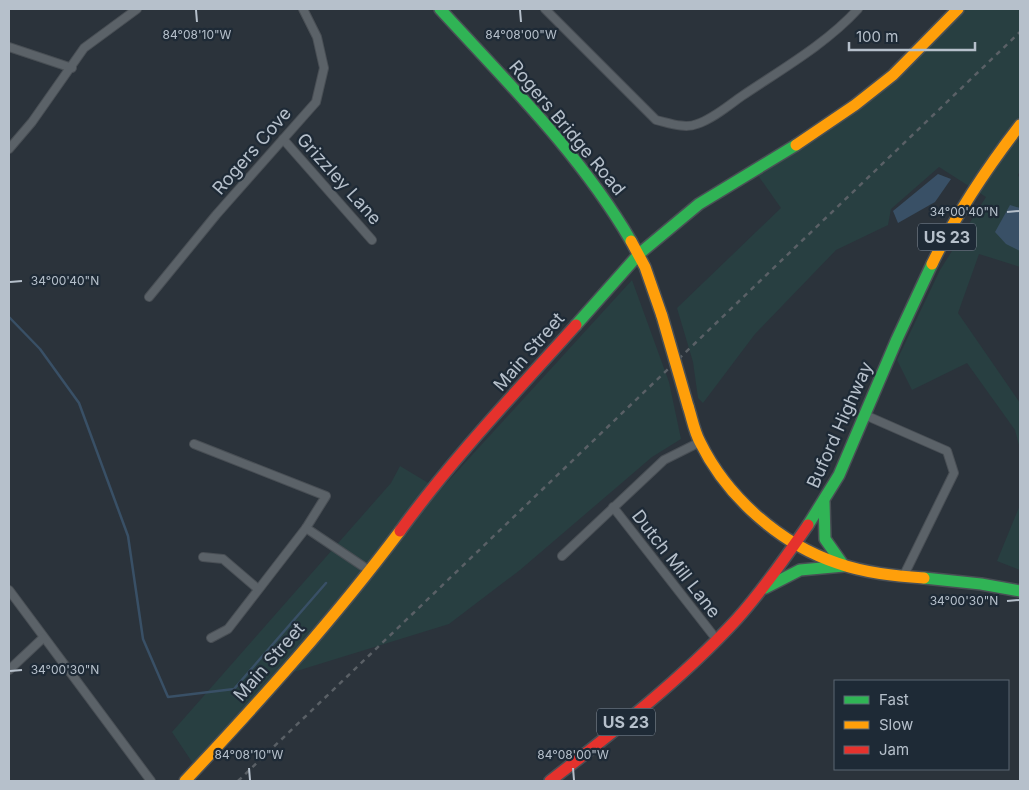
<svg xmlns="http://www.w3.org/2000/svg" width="1029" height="790" font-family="Inter,sans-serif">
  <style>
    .green { fill: #283f41 }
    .water { fill: #395066 }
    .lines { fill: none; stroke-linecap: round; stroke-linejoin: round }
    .stream { stroke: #395066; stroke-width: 2.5 }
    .street-casing { stroke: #494f55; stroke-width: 10 }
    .fast-casing { stroke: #494f55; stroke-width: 14 }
    .slow-casing { stroke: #494f55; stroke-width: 14 }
    .jam-casing { stroke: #494f55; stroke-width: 14 }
    .street { stroke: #5b6268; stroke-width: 8 }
    .fast { stroke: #30b455; stroke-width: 11 }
    .slow { stroke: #ff9f0a; stroke-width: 11 }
    .jam { stroke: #e5322d; stroke-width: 11 }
    .rail { stroke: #5a6066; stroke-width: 2.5; stroke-dasharray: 5 5; stroke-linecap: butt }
    .slow-bridge-casing { stroke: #494f55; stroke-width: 14; stroke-linecap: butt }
    .slow-bridge { stroke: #ff9f0a; stroke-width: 11 }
    .ticks { fill: none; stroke: #b6c0cb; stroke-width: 2 }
    .labels { text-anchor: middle; stroke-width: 4.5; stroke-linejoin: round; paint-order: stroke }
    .shield { fill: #1e2a36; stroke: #88939e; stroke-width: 1 }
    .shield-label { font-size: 16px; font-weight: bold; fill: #b6c0cb }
    .street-label { font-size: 18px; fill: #b6c0cb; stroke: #1e2a36 }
    .ticks-label { font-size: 12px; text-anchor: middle; fill: #b6c0cb; stroke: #1e2a36; stroke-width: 4.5; stroke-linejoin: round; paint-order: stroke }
  </style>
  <rect width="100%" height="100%" fill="#2b333b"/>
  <g class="green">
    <path d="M957 9H1020V171L1018 175 1020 179V267L979 254 958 313 1020 403V449L1015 430 967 363 912 390 897 360 940 270 986 197 939 167 891 209 888 225 836 250 755 334 703 403 698 398 693 362 677 308 781 208 757 174 840 119Z"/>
    <path d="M632 280 669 382 681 439 652 457 520 570 449 624 287 674 194 765 172 732 391 483 400 466 440 490Z"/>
    <path d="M1020 505V570L997 561Z"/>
  </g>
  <g class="water">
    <path d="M938 174 951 179 935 202 898 223 893 211Z"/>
    <path d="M1010 205 1020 208V251L1006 244 995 232Z"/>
  </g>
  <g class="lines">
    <path class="stream" d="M9 317 40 349 79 403 128 536 143 639 168 697 234 689 326 583"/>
    <defs>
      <g id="street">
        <path d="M545 9 656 120C669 123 685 129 697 124 713 119 729 105 742 96 782 69 826 44 858 9"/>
        <path d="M9 47 72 68"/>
        <path d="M283 139 372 240"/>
        <path d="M9 149 32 122 84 48 137 9"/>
        <path d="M149 297 216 215 316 102 324 68 317 37 303 9"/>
        <path d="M865 415 947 451 954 473 904 575"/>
        <path d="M194 444 326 496 306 528 228 629 211 638"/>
        <path d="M613 507 717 640"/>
        <path d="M306 528 370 571"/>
        <path d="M562 556 664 460 700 442"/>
        <path d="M203 557 223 559 258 589"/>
        <path d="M9 590 151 781"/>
        <path d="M9 670 43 638"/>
      </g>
      <g id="fast">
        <path d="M440 9C508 83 580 154 631 241"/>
        <path d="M576 325 639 254 699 204 796 145"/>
        <path d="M808 525 839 475 897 339 932 264"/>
        <path d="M924 578 981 584 1020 591"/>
        <path d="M765 588 800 570 844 566 825 539 824 502"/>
      </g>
      <g id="slow">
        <path d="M796 145 855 105 893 75 958 9"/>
        <path d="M631 241 645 267 662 316"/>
        <path d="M932 264C956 214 986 169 1020 125"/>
        <path d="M688 406C692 418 694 431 700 442 727 497 780 544 837 563 865 573 895 576 924 578"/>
        <path d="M185 781C260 701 334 619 400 531"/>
      </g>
      <g id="jam">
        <path d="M400 531C453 458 516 392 576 325"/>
        <path d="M550 781C615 731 681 680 737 619 763 590 786 557 808 525"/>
      </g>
    </defs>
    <use href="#street" class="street-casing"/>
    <use href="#fast" class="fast-casing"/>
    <use href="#slow" class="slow-casing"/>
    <use href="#jam" class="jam-casing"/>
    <use href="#street" class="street"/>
    <use href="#fast" class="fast"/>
    <use href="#slow" class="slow"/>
    <use href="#jam" class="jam"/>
    <path class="rail" d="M238 781 1020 32"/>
    <defs>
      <path id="slow-bridge" d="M662 316 688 406"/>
    </defs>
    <use href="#slow-bridge" class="slow-bridge-casing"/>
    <use href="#slow-bridge" class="slow-bridge"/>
  </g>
  <path class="ticks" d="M196 10 197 22M520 10 521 22M1007 212 1019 211M10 282 22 281M1007 601 1019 600M10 671 22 670M249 768 250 780M573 768 574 780"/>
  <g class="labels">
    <g class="shield">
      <rect x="918" y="223.5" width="58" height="27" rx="4"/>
      <rect x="597" y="708.5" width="58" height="27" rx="4"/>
    </g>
    <g class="shield-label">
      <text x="947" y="243">US 23</text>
      <text x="626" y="728">US 23</text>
    </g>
    <g class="street-label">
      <text transform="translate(567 128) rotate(50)" y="6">Rogers Bridge Road</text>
      <text transform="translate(252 151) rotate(-49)" y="6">Rogers Cove</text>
      <text transform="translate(339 179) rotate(48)" y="6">Grizzley Lane</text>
      <text transform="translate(529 352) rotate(-49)" y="6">Main Street</text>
      <text transform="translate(840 425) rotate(-66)" y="6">Buford Highway</text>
      <text transform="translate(676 564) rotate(52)" y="6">Dutch Mill Lane</text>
      <text transform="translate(269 662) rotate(-49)" y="6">Main Street</text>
    </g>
  </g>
  <g class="ticks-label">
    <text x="197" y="39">84°08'10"W</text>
    <text x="521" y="39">84°08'00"W</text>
    <text x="964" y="216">34°00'40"N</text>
    <text x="65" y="285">34°00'40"N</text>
    <text x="964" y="605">34°00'30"N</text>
    <text x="65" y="674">34°00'30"N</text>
    <text x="249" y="759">84°08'10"W</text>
    <text x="573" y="759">84°08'00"W</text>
  </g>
  <rect width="1029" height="790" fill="none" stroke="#b6c0cb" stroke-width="20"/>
  <rect x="834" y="680" width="175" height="90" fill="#1e2a36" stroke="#5b6672"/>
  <rect x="844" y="696" width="25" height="8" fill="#30b455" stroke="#5b6672"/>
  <text x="879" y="705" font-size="15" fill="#b6c0cb">Fast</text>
  <rect x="844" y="721" width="25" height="8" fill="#ff9f0a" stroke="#5b6672"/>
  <text x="879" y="730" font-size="15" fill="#b6c0cb">Slow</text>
  <rect x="844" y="746" width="25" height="8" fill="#e5322d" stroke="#5b6672"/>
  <text x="879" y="755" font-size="15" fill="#b6c0cb">Jam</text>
  <path d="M849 42v8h126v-8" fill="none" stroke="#b6c0cb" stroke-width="2.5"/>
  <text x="856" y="42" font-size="15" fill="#b6c0cb" stroke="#1e2a36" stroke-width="4" paint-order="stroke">100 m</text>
</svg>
